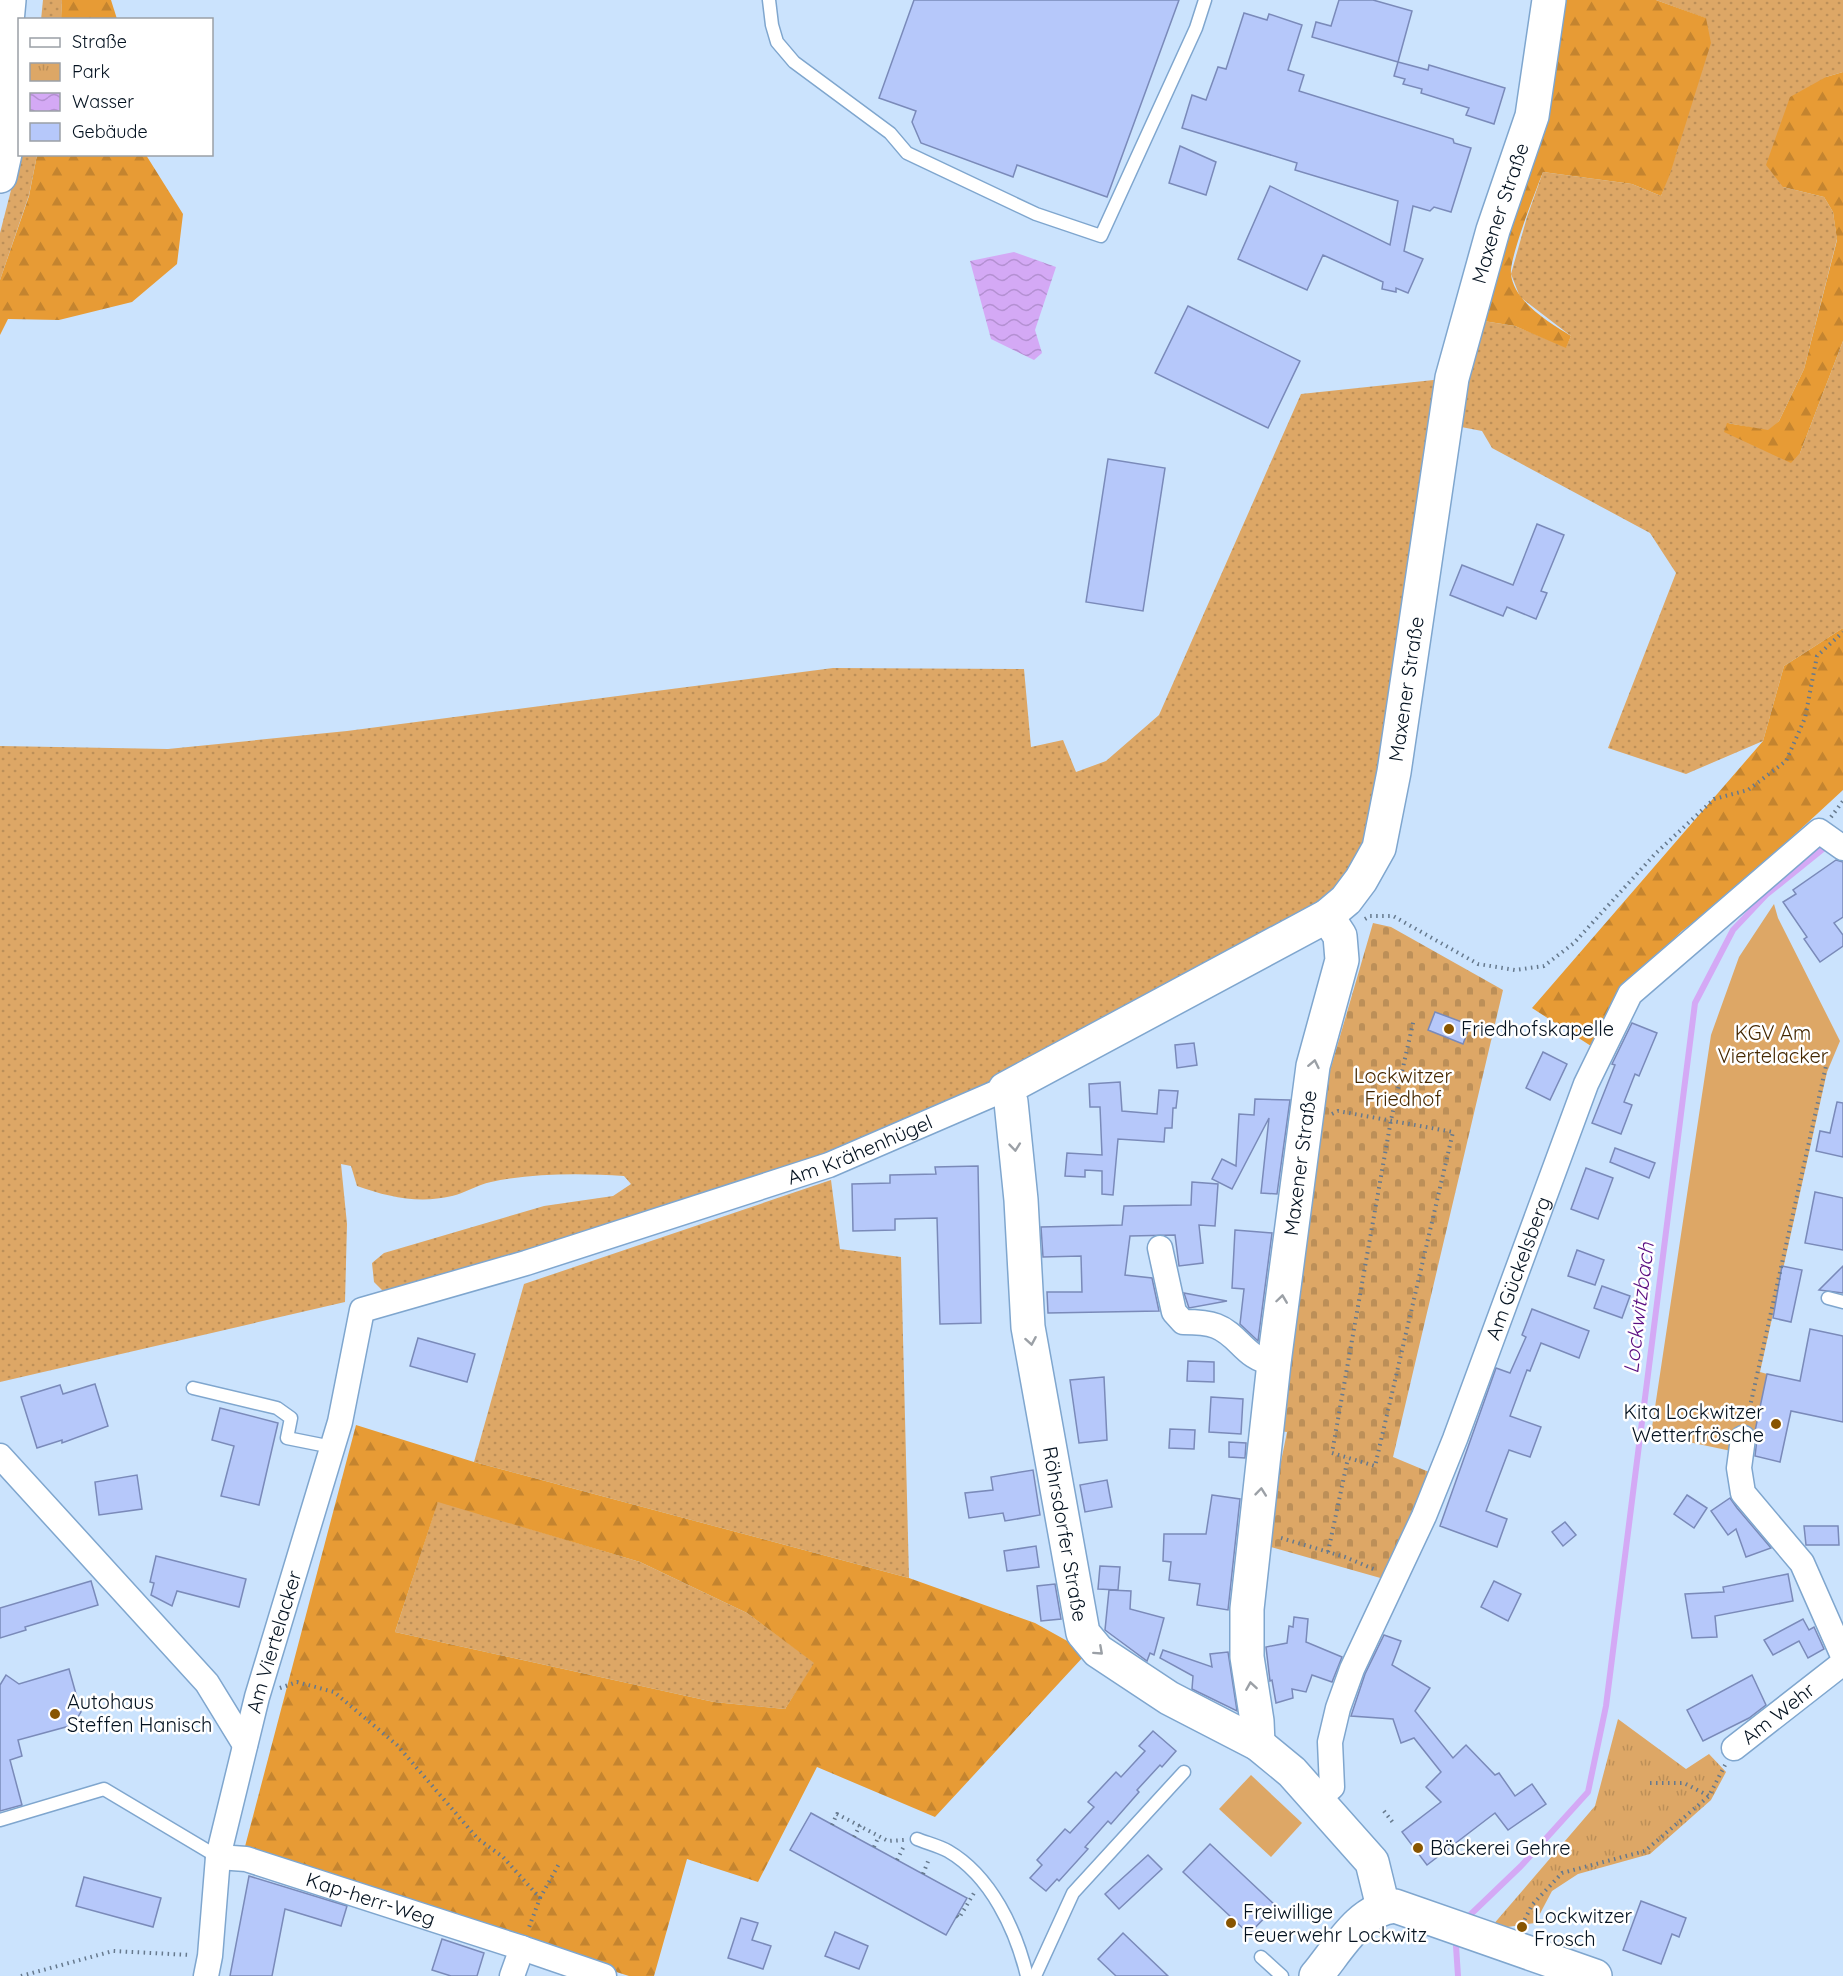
<svg xmlns="http://www.w3.org/2000/svg" width="1843" height="1976" font-family="Quicksand,sans-serif">
  <style>
    .grass { fill: url(#grass-dots) }
    .forest { fill: url(#forest-firs); fill-rule: evenodd }
    .cemetery { fill: url(#cemetery-stones) }
    .park { fill: url(#park-tufts) }
    .garden { fill: #dda766 }
    .water { fill: url(#water-waves) }
    .lines { fill: none; stroke-linecap: round; stroke-linejoin: round }
    .stream { stroke: #d4a9f5; stroke-width: 6 }
    .building { fill: #b6c8fa; stroke: #7a8ab9; stroke-width: 1.5 }
    .lane-casing { stroke: #7fa6ce; stroke-width: 15 }
    .street-casing { stroke: #7fa6ce; stroke-width: 27 }
    .secondary-casing { stroke: #7fa6ce; stroke-width: 36 }
    .path { stroke: #66798d; stroke-width: 4; stroke-dasharray: 1.5 4.5; stroke-linecap: butt }
    .lane { stroke: #fff; stroke-width: 12 }
    .street { stroke: #fff; stroke-width: 24 }
    .secondary { stroke: #fff; stroke-width: 33 }
    .oneway { stroke: #9ba0a6 }
    .poi-dot { fill: #850; stroke: #fff; stroke-width: 2 }
    .labels { text-anchor: middle; stroke-width: 5; stroke-linejoin: round; paint-order: stroke }
    .street-label { font-size: 20px; fill: #041220; stroke: #fff }
    .poi-label { font-size: 20px; fill: #041220; stroke: #fff; text-anchor: start }
    .park-label { font-size: 20px; fill: #442700; stroke: #fff }
    .water-label { font-size: 21px; font-style: italic; fill: #5b0f82; stroke: #fff }
  </style>
  <defs>
    <pattern id="grass-dots" width="8" height="8" patternUnits="userSpaceOnUse" patternTransform="scale(1.5)"><rect width="8" height="8" fill="#dda766"/><path d="M2 2h.1M6 6h.1" fill="none" stroke="#bc8f58" stroke-width="1.8" stroke-linecap="round"/></pattern>
    <pattern id="forest-firs" width="22" height="20" patternUnits="userSpaceOnUse" patternTransform="scale(1.5)"><rect width="22" height="20" fill="#e79b35"/><path d="M5 1l3.5 6h-7zM16 11l3.5 6h-7z" fill="#c4842f"/></pattern>
    <pattern id="cemetery-stones" width="16" height="16" patternUnits="userSpaceOnUse" patternTransform="scale(1.5)"><rect width="16" height="16" fill="#dda766"/><path d="M2 7V4a2 2 0 0 1 4 0v3zM10 15v-3a2 2 0 0 1 4 0v3z" fill="#bc8f58"/></pattern>
    <pattern id="park-tufts" width="24" height="20" patternUnits="userSpaceOnUse" patternTransform="scale(1.5)"><rect width="24" height="20" fill="#dda766"/><path d="M3 7l-1-3M5 7V3M7 7l1-3M15 17l-1-3M17 17v-4M19 17l1-3" fill="none" stroke="#bc8f58"/></pattern>
    <pattern id="water-waves" width="16" height="10" patternUnits="userSpaceOnUse" patternTransform="scale(1.5)"><rect width="16" height="10" fill="#d4a9f5"/><path d="M0 5q4-4 8 0t8 0" fill="none" stroke="#b490d2"/></pattern>
  </defs>
  <rect width="100%" height="100%" fill="#cbe3fd"/>
  <g class="grass">
    <path d="M43 0H62L61 19 41 20Z"/>
    <path d="M1656 0H1843V72L1826 77 1783 187 1824 197 1833 212 1837 239 1804 369 1779 421 1768 431 1728 423 1800 453 1843 341V628L1784 666 1763 741 1686 774 1608 748 1676 573 1650 533 1492 448 1482 431 1456 426 1477 320 1515 326 1566 347 1571 336 1520 297 1511 274 1527 217 1543 172 1632 184 1661 196 1678 148 1705 18Z"/>
    <path d="M20 155H37L29 195 0 280V233Z"/>
    <path d="M1443 379 1367 851 1326 903 1006 1076 823 1157 525 1252 383 1291 374 1282 372 1263 384 1253 544 1206 613 1196 631 1184 624 1176C582 1173 532 1173 491 1182 477 1185 465 1193 452 1196 419 1204 388 1197 357 1186L351 1166 341 1164 347 1224 345 1302 0 1382V746L168 749 347 731 833 668 1024 669 1031 747 1063 740 1076 772 1106 761 1159 715 1301 394Z"/>
    <path d="M831 1180 840 1249 901 1257 909 1578 474 1462 524 1284Z"/>
    <path d="M438 1501 640 1562 747 1613 815 1663 785 1709 714 1702 395 1632Z"/>
  </g>
  <g class="forest">
    <path d="M62 0H111L117 19H61Z"/>
    <path d="M1557 0H1656L1706 18 1711 43 1670 174 1661 196 1632 184 1543 172C1536 190 1509 259 1511 274 1514 302 1550 323 1571 336L1566 348 1515 326 1477 320Z"/>
    <path d="M1843 72V341L1800 453 1791 463 1724 432 1727 423 1768 430 1779 421 1804 369 1837 240 1833 212 1824 197 1783 187 1766 165 1790 97 1826 77Z"/>
    <path d="M37 155H146L183 214 177 264 132 302 59 320 8 319 0 335V280L29 196Z"/>
    <path d="M1843 628V790L1726 898 1682 931 1622 989 1591 1046 1532 1008 1763 741 1784 666Z"/>
    <path d="M356 1425 474 1462 909 1578 1035 1623 1078 1647 1084 1656 935 1817 817 1767 758 1882 687 1859 654 1976H629L243 1854ZM438 1502 640 1562 747 1613 814 1663 785 1709 714 1702 395 1632Z"/>
  </g>
  <path class="cemetery" d="M1373 923 1391 927 1503 990 1393 1457 1429 1472 1384 1579 1264 1545 1287 1432 1279 1431 1285 1381 1329 1074Z"/>
  <path class="park" d="M1618 1719 1686 1769 1709 1754 1726 1772 1711 1800 1650 1854 1578 1874 1552 1891 1535 1923 1501 1928 1492 1926 1595 1806Z"/>
  <g class="garden">
    <path d="M1774 904 1778 918 1840 1041 1827 1072 1760 1372 1767 1374 1750 1455 1651 1434 1711 1035 1739 957Z"/>
    <path d="M1251 1775 1302 1823 1271 1857 1219 1809Z"/>
  </g>
  <path class="water" d="M1014 252 1056 267 1035 330 1042 353 1034 360 991 339 970 261Z"/>
  <g class="lines">
    <g class="stream">
      <path d="M1468 1922 1471 1914 1521 1866 1588 1792 1606 1706 1695 1003 1733 930 1766 895 1828 845"/>
      <path d="M1458 1976 1456 1946 1459 1939"/>
    </g>
  </g>
  <g class="building">
    <path d="M914 0H1179L1107 197 1017 165 1013 177 921 143 912 122 916 111 879 98Z"/>
    <path d="M1339 0H1373L1412 11 1398 62 1312 37 1316 22 1331 26Z"/>
    <path d="M1244 13 1267 20 1269 14 1302 25 1288 70 1304 75 1299 91 1453 139 1454 143 1471 148 1451 212 1434 207 1430 211 1413 206 1404 251 1423 259 1408 293 1396 288V292L1382 289 1383 282 1323 255 1307 290 1238 259 1270 186 1390 245 1398 201 1295 170 1297 163 1182 128 1192 95 1206 100 1218 67 1226 69Z"/>
    <path d="M1398 62 1428 70 1429 65 1505 88 1494 124 1466 115 1469 108 1421 93 1422 89 1403 84 1405 79 1394 76Z"/>
    <path d="M1180 146 1216 162 1206 195 1169 183Z"/>
    <path d="M1188 306 1300 361 1268 428 1155 373Z"/>
    <path d="M1108 459 1165 468 1143 611 1086 602Z"/>
    <path d="M1537 524 1564 535 1541 591 1547 593 1536 619 1507 607 1503 616 1450 595 1462 565 1513 585Z"/>
    <path d="M1836 860 1843 862V917L1834 923 1843 935V946L1820 962 1804 939 1807 937 1783 902 1796 894 1793 890Z"/>
    <path d="M1435 1012 1470 1025 1463 1044 1428 1030Z"/>
    <path d="M1632 1023 1657 1033 1639 1076 1635 1074 1624 1102 1632 1105 1621 1134 1592 1123 1615 1065 1612 1064Z"/>
    <path d="M1194 1043 1197 1065 1177 1068 1175 1045Z"/>
    <path d="M1543 1052 1567 1064 1550 1100 1526 1088Z"/>
    <path d="M1120 1082 1122 1111 1157 1114 1159 1090 1178 1091 1176 1108H1173L1172 1128H1165L1164 1142 1118 1139 1113 1195 1102 1194V1171L1085 1170V1177L1065 1176 1067 1153 1102 1155 1100 1107H1090L1089 1084Z"/>
    <path d="M1255 1099 1290 1100 1277 1194 1261 1193 1269 1118 1232 1189 1212 1179 1222 1159 1236 1166 1239 1114 1254 1115Z"/>
    <path d="M1837 1102 1843 1103V1157L1816 1151 1820 1131 1830 1133Z"/>
    <path d="M1615 1148 1655 1163 1649 1178 1610 1162Z"/>
    <path d="M978 1166 981 1323 940 1324 937 1218 895 1219V1230L853 1231 852 1184 890 1183V1175L936 1174 935 1167Z"/>
    <path d="M1586 1168 1613 1178 1598 1219 1571 1209Z"/>
    <path d="M1192 1182 1218 1184 1215 1226 1199 1225 1203 1263 1179 1266 1175 1235 1130 1236 1125 1275 1152 1278 1159 1311 1048 1313 1047 1292H1082L1081 1256 1043 1257 1041 1227 1122 1225 1124 1206 1191 1205Z"/>
    <path d="M1815 1192 1843 1198V1250L1805 1243Z"/>
    <path d="M1235 1230 1272 1233 1258 1341 1240 1324 1244 1289 1232 1288Z"/>
    <path d="M1577 1250 1604 1260 1595 1285 1568 1276Z"/>
    <path d="M1782 1266 1802 1270 1791 1322 1773 1318Z"/>
    <path d="M1843 1266V1293L1819 1290Z"/>
    <path d="M1602 1286 1630 1296 1622 1318 1594 1308Z"/>
    <path d="M1184 1293 1227 1301 1189 1308Z"/>
    <path d="M1532 1309 1589 1331 1579 1358 1541 1343 1530 1371 1527 1370 1510 1416 1541 1427 1530 1457 1509 1450 1486 1511 1507 1519 1497 1547 1440 1526 1496 1368 1510 1373 1526 1337 1522 1335Z"/>
    <path d="M1810 1329 1843 1336V1422L1791 1411 1780 1462 1755 1456 1757 1439 1755 1431 1767 1374 1800 1381Z"/>
    <path d="M418 1338 475 1354 467 1382 410 1366Z"/>
    <path d="M1188 1361 1214 1362V1382L1187 1381Z"/>
    <path d="M1104 1377 1107 1440 1079 1443 1070 1380Z"/>
    <path d="M95 1384 108 1426 62 1443V1440L37 1448 21 1397 60 1385 63 1394Z"/>
    <path d="M1211 1397 1243 1399 1241 1434 1209 1432Z"/>
    <path d="M220 1408 278 1423 259 1505 221 1496 234 1446 212 1440Z"/>
    <path d="M1170 1429 1195 1430 1194 1449 1169 1448Z"/>
    <path d="M1229 1442 1246 1443 1245 1458 1229 1457Z"/>
    <path d="M1033 1470 1040 1515 1005 1521 1003 1513 969 1518 965 1493 993 1490 991 1477Z"/>
    <path d="M137 1475 142 1509 99 1515 95 1482Z"/>
    <path d="M1107 1480 1112 1507 1085 1512 1080 1485Z"/>
    <path d="M1212 1495 1240 1499 1228 1610 1197 1605 1200 1584 1169 1580 1171 1562 1163 1561 1164 1534H1206Z"/>
    <path d="M1687 1495 1707 1508 1694 1528 1674 1514Z"/>
    <path d="M1730 1498 1737 1508 1771 1548 1746 1557 1736 1529 1728 1535 1711 1511Z"/>
    <path d="M1565 1522 1576 1535 1563 1546 1552 1532Z"/>
    <path d="M1804 1526H1838L1839 1545H1806Z"/>
    <path d="M1036 1546 1039 1567 1007 1571 1004 1551Z"/>
    <path d="M156 1556 246 1579 239 1607 177 1591 172 1606 151 1595 154 1583 150 1582Z"/>
    <path d="M1100 1566 1120 1567 1118 1590 1098 1589Z"/>
    <path d="M1788 1574 1793 1601 1715 1616 1717 1637 1692 1638 1685 1594 1724 1592 1723 1587Z"/>
    <path d="M91 1581 98 1605 25 1627 26 1630 0 1638V1608Z"/>
    <path d="M1494 1581 1521 1594 1508 1621 1481 1607Z"/>
    <path d="M1055 1584 1061 1619 1041 1621 1037 1586Z"/>
    <path d="M1109 1590 1131 1591 1130 1609 1164 1618 1154 1655 1150 1653 1147 1661 1105 1630Z"/>
    <path d="M1294 1617 1308 1619 1306 1642 1342 1657 1332 1682 1312 1675 1306 1692 1292 1689 1293 1698 1276 1703 1272 1680 1270 1681 1266 1647 1287 1643 1289 1626 1293 1627Z"/>
    <path d="M1803 1619 1809 1630 1814 1627 1824 1649 1808 1658 1799 1641 1773 1655 1764 1640Z"/>
    <path d="M1384 1635 1401 1641 1392 1665 1430 1688 1415 1711 1453 1758 1466 1745 1495 1775 1499 1773 1515 1796 1532 1784 1546 1804 1508 1830 1495 1813 1427 1865 1402 1832 1441 1802 1426 1787 1441 1772 1414 1738 1401 1743 1393 1719 1351 1716 1365 1674Z"/>
    <path d="M1163 1650 1212 1667 1210 1654 1228 1652 1237 1711 1192 1689 1193 1676 1160 1658Z"/>
    <path d="M69 1669 81 1712 73 1725 18 1740 22 1756 10 1760 22 1805 0 1811V1685L6 1675 19 1684Z"/>
    <path d="M1752 1675 1766 1705 1749 1718 1703 1741 1687 1710Z"/>
    <path d="M1153 1731 1176 1751 1162 1767 1160 1765 1137 1790 1139 1792 1111 1824 1108 1821 1085 1847 1088 1849 1059 1881 1057 1879 1046 1891 1030 1878 1042 1865 1037 1860 1065 1829 1070 1833 1094 1807 1088 1802 1116 1772 1121 1777 1145 1751 1139 1746Z"/>
    <path d="M811 1813 967 1898 946 1935 790 1850Z"/>
    <path d="M1210 1844 1276 1906 1249 1934 1183 1872Z"/>
    <path d="M1148 1855 1162 1869 1119 1909 1105 1894Z"/>
    <path d="M249 1876 347 1906 341 1926 285 1909 272 1976H230Z"/>
    <path d="M84 1877 161 1898 153 1927 76 1906Z"/>
    <path d="M1641 1901 1686 1918 1679 1937 1672 1934 1661 1964 1623 1950Z"/>
    <path d="M741 1918 758 1923 752 1940 771 1946 763 1969 728 1958Z"/>
    <path d="M835 1932 868 1946 859 1969 825 1956Z"/>
    <path d="M1123 1933 1168 1976H1116L1098 1959Z"/>
    <path d="M442 1939 484 1953 477 1976H451L432 1970Z"/>
  </g>
  <g class="lines">
    <defs>
      <g id="lane">
        <path d="M769 0 772 25 777 42 794 62 890 133 907 153 1036 214 1101 236 1196 28 1205 0"/>
        <path d="M1828 1298 1843 1302"/>
        <path d="M193 1388 277 1408 291 1418 287 1438 332 1447"/>
        <path d="M0 1820 104 1789 218 1857"/>
        <path d="M917 1839C927 1843 939 1846 948 1851 991 1876 1016 1930 1027 1976"/>
        <path d="M1261 1957 1282 1976"/>
        <path d="M1035 1976 1073 1893 1184 1772"/>
      </g>
      <g id="street">
        <path d="M1160 1248 1174 1312 1183 1322C1193 1322 1206 1322 1216 1326 1240 1335 1244 1359 1274 1363"/>
        <path d="M1743 1438 1739 1468 1743 1493 1802 1563 1843 1656"/>
        <path d="M0 1456 207 1683 245 1745"/>
        <path id="s1" d="M1734 1748 1843 1663"/>
        <path id="s2" d="M1318 1799 1332 1787 1330 1742 1338 1708 1352 1669 1424 1516 1455 1439 1586 1084 1630 994 1819 831 1843 848"/>
        <path id="s3" d="M218 1857 246 1859 522 1948 512 1976"/>
        <path d="M522 1948 604 1976"/>
        <path id="s4" d="M206 1976 210 1956 218 1857 257 1697 340 1422 362 1310 526 1263 829 1165 1005 1089"/>
      </g>
      <g id="secondary">
        <path d="M0 96 9 0"/>
        <path d="M0 176 20 86"/>
        <path id="s5" d="M1258 1744 1257 1721 1247 1657V1609L1274 1363 1313 1066 1342 960 1340 936 1327 916"/>
        <path id="s6" d="M1383 1907 1372 1862 1292 1772 1258 1744 1169 1698 1098 1651 1083 1633 1028 1327 1021 1200 1011 1102 1005 1089 1327 916 1346 900 1361 880 1379 848 1394 772 1452 378 1493 230 1532 116 1549 0"/>
        <path d="M1316 1976C1338 1950 1359 1909 1395 1906L1595 1976"/>
      </g>
    </defs>
    <use href="#lane" class="lane-casing"/>
    <use href="#street" class="street-casing"/>
    <use href="#secondary" class="secondary-casing"/>
    <g class="path">
      <path d="M1831 817 1843 801"/>
      <path d="M1365 919 1370 916H1393L1478 964 1515 970 1544 966 1574 943 1655 854 1714 799 1748 790 1786 761 1805 718 1817 656 1843 632"/>
      <path d="M1332 1114 1338 1111 1453 1132 1375 1466 1332 1453 1391 1120 1414 1019"/>
      <path d="M1747 1420 1826 1066"/>
      <path d="M1281 1538 1345 1557 1376 1570"/>
      <path d="M1328 1552 1348 1458"/>
      <path d="M280 1688 297 1682 334 1692 397 1745 478 1839 503 1857 540 1898 528 1930"/>
      <path d="M1650 1783H1684L1709 1796"/>
      <path d="M1384 1811 1394 1824"/>
      <path d="M832 1825 837 1814 888 1841 904 1840"/>
      <path d="M854 1837 860 1825"/>
      <path d="M874 1847 879 1836"/>
      <path d="M897 1860 904 1846"/>
      <path d="M923 1874 929 1859"/>
      <path d="M540 1898 560 1862"/>
      <path d="M957 1916 959 1918 974 1893"/>
      <path d="M1522 1925 1532 1905 1562 1873 1645 1851 1709 1796 1725 1765"/>
      <path d="M21 1976 113 1951 190 1955"/>
    </g>
    <use href="#lane" class="lane"/>
    <use href="#street" class="street"/>
    <use href="#secondary" class="secondary"/>
  </g>
  <defs><path id="oneway-chevron" d="M-2-3.5L2.5 0L-2 3.5" fill="none" stroke-width="1.6" stroke-linecap="round" stroke-linejoin="round" transform="scale(1.5)"/></defs>
  <g class="oneway">
    <use href="#oneway-chevron" transform="translate(1314 1064) rotate(-78)"/>
    <use href="#oneway-chevron" transform="translate(1015 1147) rotate(84)"/>
    <use href="#oneway-chevron" transform="translate(1282 1299) rotate(-82)"/>
    <use href="#oneway-chevron" transform="translate(1031 1341) rotate(80)"/>
    <use href="#oneway-chevron" transform="translate(1261 1492) rotate(-84)"/>
    <use href="#oneway-chevron" transform="translate(1099 1651) rotate(42)"/>
    <use href="#oneway-chevron" transform="translate(1251 1686) rotate(-99)"/>
  </g>
  <g class="poi-dot">
    <circle cx="1449" cy="1029" r="6"/>
    <circle cx="1776" cy="1424" r="6"/>
    <circle cx="55" cy="1714" r="6"/>
    <circle cx="1418" cy="1848" r="6"/>
    <circle cx="1231" cy="1923" r="6"/>
    <circle cx="1522" cy="1927" r="6"/>
  </g>
  <g class="labels">
    <g class="street-label">
      <text dy="7" stroke="none"><textPath href="#s6" startOffset="2070">Maxener Straße</textPath></text>
      <text dy="7" stroke="none"><textPath href="#s6" startOffset="1584">Maxener Straße</textPath></text>
      <text dy="7" stroke="none"><textPath href="#s4" startOffset="1209">Am Krähenhügel</textPath></text>
      <text dy="7" stroke="none"><textPath href="#s5" startOffset="585">Maxener Straße</textPath></text>
      <text dy="7" stroke="none"><textPath href="#s2" startOffset="574">Am Gückelsberg</textPath></text>
      <text transform="translate(1065 1534) rotate(80)" y="7">Röhrsdorfer Straße</text>
      <text dy="7" stroke="none"><textPath href="#s4" startOffset="342">Am Viertelacker</textPath></text>
      <text dy="7" stroke="none"><textPath href="#s1" startOffset="56">Am Wehr</textPath></text>
      <text dy="7" stroke="none"><textPath href="#s3" startOffset="159">Kap-herr-Weg</textPath></text>
    </g>
    <g class="poi-label">
      <text x="1461" y="1036">Friedhofskapelle</text>
      <text x="1764" y="1419" text-anchor="end">Kita Lockwitzer<tspan x="1764" dy="23">Wetterfrösche</tspan></text>
      <text x="67" y="1709">Autohaus<tspan x="67" dy="23">Steffen Hanisch</tspan></text>
      <text x="1430" y="1855">Bäckerei Gehre</text>
      <text x="1243" y="1919">Freiwillige<tspan x="1243" dy="23">Feuerwehr Lockwitz</tspan></text>
      <text x="1534" y="1923">Lockwitzer<tspan x="1534" dy="23">Frosch</tspan></text>
    </g>
    <g class="park-label">
      <text x="1773" y="1040">KGV Am<tspan x="1773" dy="23">Viertelacker</tspan></text>
      <text x="1403" y="1083">Lockwitzer<tspan x="1403" dy="23">Friedhof</tspan></text>
    </g>
    <g class="water-label">
      <text transform="translate(1639 1308) rotate(-83)" y="7">Lockwitzbach</text>
    </g>
  </g>
  <rect x="18" y="18" width="195" height="138" fill="#ffffff" stroke="#9ba0a6" stroke-width="1.5"/>
  <rect x="30" y="38" width="30" height="9" fill="#ffffff" stroke="#9ba0a6" stroke-width="1.5"/>
  <text x="72" y="48" font-size="18" fill="#041220">Straße</text>
  <rect x="30" y="63" width="30" height="18" fill="url(#park-tufts)" stroke="#9ba0a6" stroke-width="1.5"/>
  <text x="72" y="78" font-size="18" fill="#041220">Park</text>
  <rect x="30" y="93" width="30" height="18" fill="url(#water-waves)" stroke="#9ba0a6" stroke-width="1.5"/>
  <text x="72" y="108" font-size="18" fill="#041220">Wasser</text>
  <rect x="30" y="123" width="30" height="18" fill="#b6c8fa" stroke="#9ba0a6" stroke-width="1.5"/>
  <text x="72" y="138" font-size="18" fill="#041220">Gebäude</text>
</svg>
